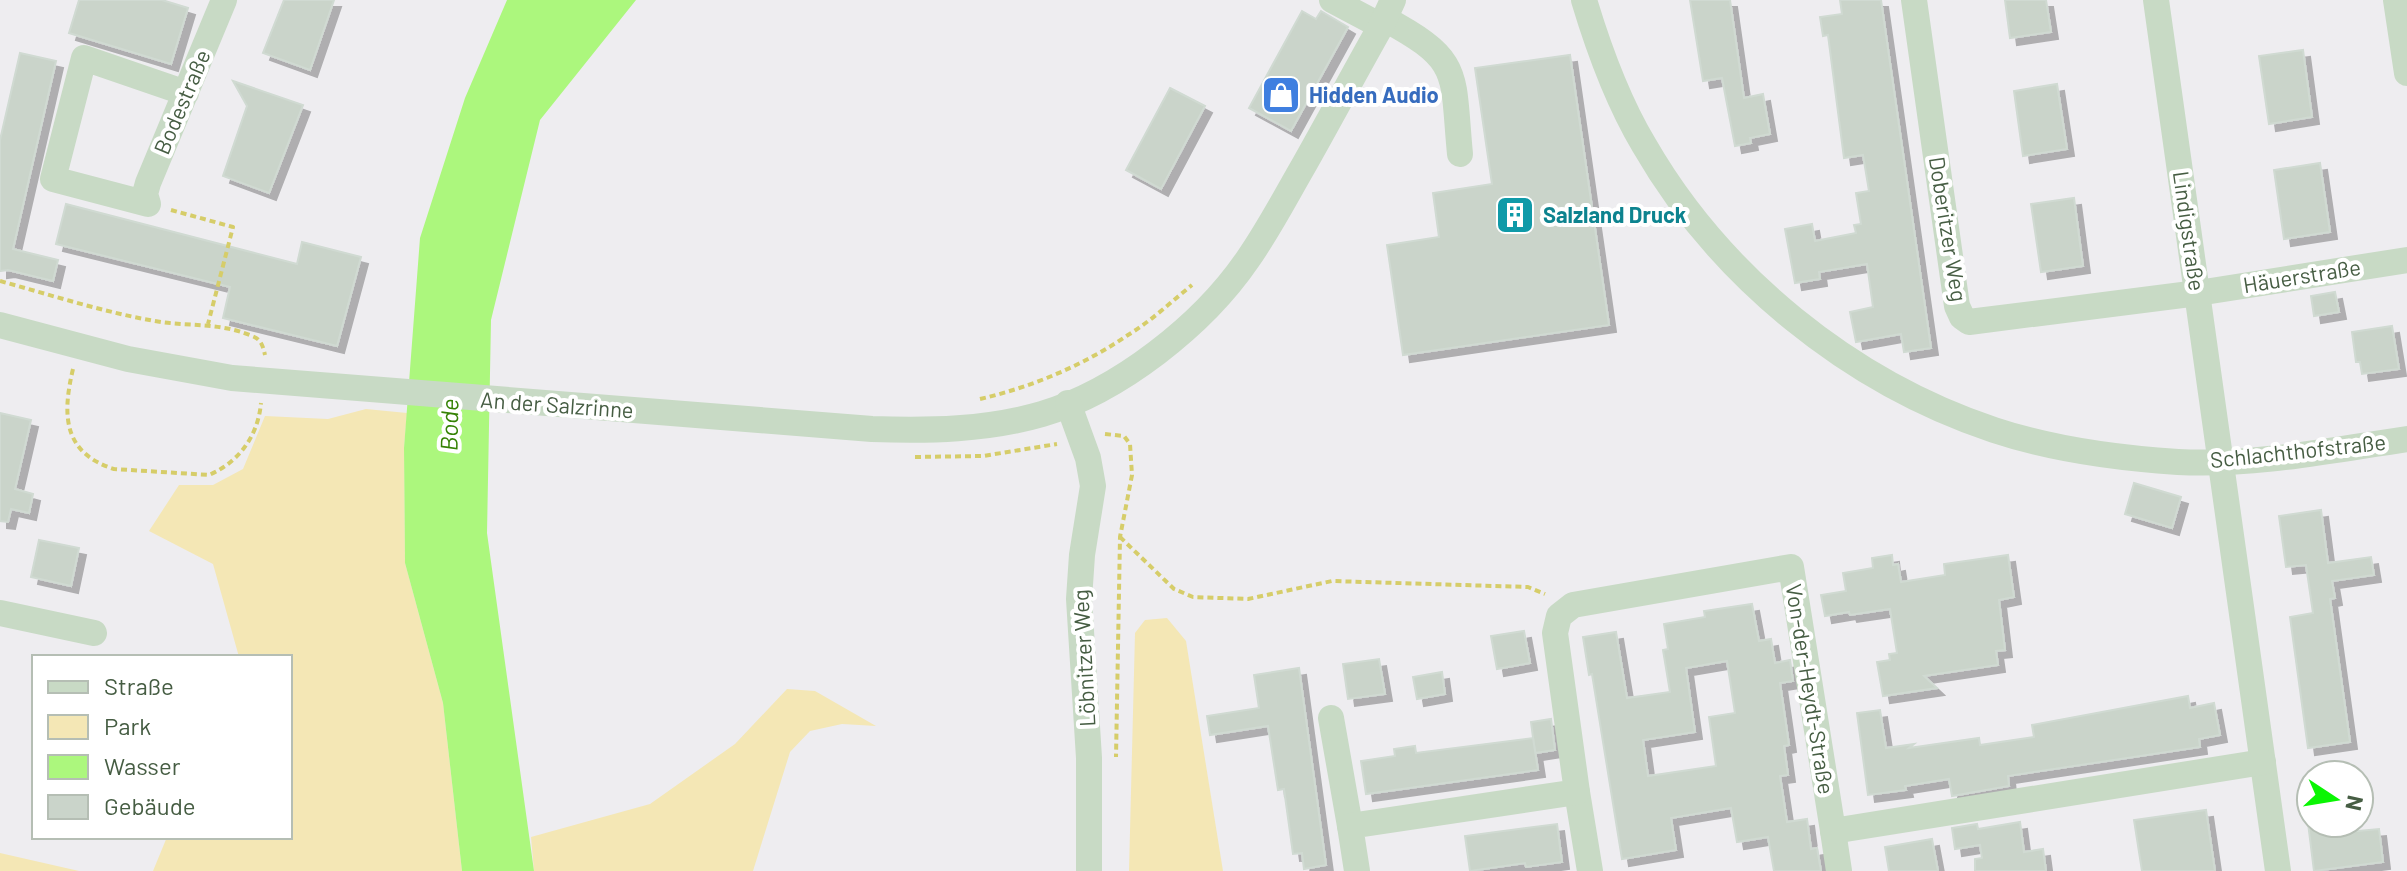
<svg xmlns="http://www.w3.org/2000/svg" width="2407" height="871" font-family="Barlow,sans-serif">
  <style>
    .green { fill: #f4e7b5 }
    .water { fill: #acf77d }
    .building { fill: #cad4ca; stroke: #d0dad2; stroke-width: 2; fill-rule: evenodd; filter: url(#shadow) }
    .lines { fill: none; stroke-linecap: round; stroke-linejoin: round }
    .path { stroke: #d6cd69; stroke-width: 4; stroke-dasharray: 6 4; stroke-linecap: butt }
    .minor { stroke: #c8dac5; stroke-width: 26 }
    .labels { text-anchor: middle; stroke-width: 8; stroke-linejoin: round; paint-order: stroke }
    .shop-label { font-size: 22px; font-weight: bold; fill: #366cbe; stroke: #fff; text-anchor: start }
    .street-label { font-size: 22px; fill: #465d43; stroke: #fff }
    .culture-label { font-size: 22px; font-weight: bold; fill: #0d838f; stroke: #fff; text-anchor: start }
    .water-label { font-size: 24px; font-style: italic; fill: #358205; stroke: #fff }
  </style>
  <defs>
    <filter id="shadow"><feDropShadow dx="7" dy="7" stdDeviation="0" flood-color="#0004"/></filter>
  </defs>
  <rect width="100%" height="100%" fill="#eeedf0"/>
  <g class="green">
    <path d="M366 409 407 413 404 448 405 563 443 703 462 871H153L167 837H290V657H239L213 564 149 531 179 485H213L243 469 265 416 328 419Z"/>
    <path d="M1167 618 1186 641 1223 871H1129L1135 633 1145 620Z"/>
    <path d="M787 689 815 691 876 726 842 724 810 731 790 752 753 871H534L531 837 650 804 735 744Z"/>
    <path d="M0 853 79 871H0Z"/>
  </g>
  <path class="water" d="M507 0H636L540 120 491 320 487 533 534 871H462L443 703 405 563 404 448 420 238 465 98Z"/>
  <g class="building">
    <path d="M79 0H162L188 8 171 64 69 33Z"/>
    <path d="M284 0H334L310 70 263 53Z"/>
    <path d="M1690 0H1730L1744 98 1763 94 1770 134 1750 138 1751 143 1735 146 1722 78 1703 81Z"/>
    <path d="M1840 0H1881L1931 348 1904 352 1901 334 1856 342 1850 312 1873 307 1867 264 1819 272 1820 279 1795 283 1785 229 1812 224 1815 241 1856 233 1854 225 1861 224 1856 193 1869 191 1863 155 1844 158 1828 35 1823 36 1820 17 1842 14Z"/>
    <path d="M2005 0H2046L2051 32 2010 38Z"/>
    <path d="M1302 11 1316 19 1321 11 1348 27 1291 131 1249 108Z"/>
    <path d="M2303 50 2312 117 2269 124 2259 56Z"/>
    <path d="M20 53 56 61 13 249 58 260 53 281 8 270 0 271V140Z"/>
    <path d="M1570 55 1609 325 1403 355 1387 245 1439 237 1433 193 1492 184 1475 68Z"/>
    <path d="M233 81 303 105 269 193 223 176 247 106Z"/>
    <path d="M2057 84 2067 149 2023 156 2014 91Z"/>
    <path d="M1170 88 1205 106 1161 189 1126 170Z"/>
    <path d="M2320 163 2330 232 2284 239 2274 170Z"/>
    <path d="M2074 198 2083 266 2041 272 2031 204Z"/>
    <path d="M66 204 297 264 302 242 361 257 337 346 223 318 230 287 56 244Z"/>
    <path d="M2335 292 2339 312 2314 316 2311 296Z"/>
    <path d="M2392 326 2399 369 2362 374 2360 362H2356L2352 332Z"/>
    <path d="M0 413 31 420 15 489 33 494 29 513 11 509 8 522 0 521Z"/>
    <path d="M2134 483 2181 497 2172 528 2125 514Z"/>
    <path d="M2321 510 2328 563 2371 557 2374 575 2332 581 2335 598 2330 599 2350 742 2308 748 2290 617 2313 613 2306 565 2286 567 2279 516Z"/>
    <path d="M39 540 79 548 71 586 31 577Z"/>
    <path d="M1892 555 1893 565 1898 564 1901 582 1945 575 1944 564 2008 555 2014 597 1999 600 2005 650 1996 651 1998 665 1924 676 1937 688 1883 696 1877 662 1890 660 1889 654 1897 653 1890 609 1850 615 1849 612 1825 616 1821 595 1846 591 1843 573 1873 568 1872 558Z"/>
    <path d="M1752 604 1759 641 1771 639 1775 663 1790 660 1793 681 1780 683 1789 745 1784 746 1788 775 1780 776 1787 822 1807 819 1811 849 1817 848 1821 871H1774L1768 837 1737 842 1731 808 1671 818 1676 850 1622 859 1592 674 1589 675 1583 637 1616 632 1627 698 1670 692 1663 650 1668 649 1664 624 1705 617 1704 611ZM1727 661 1735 713 1709 717 1716 766 1648 776 1643 740 1695 732 1686 668Z"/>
    <path d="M1524 631 1530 663 1497 669 1491 636Z"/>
    <path d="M1379 659 1385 694 1348 699 1343 664Z"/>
    <path d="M1299 668 1326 865 1304 869 1302 853 1293 854 1284 789 1278 790 1268 726 1210 735 1207 716 1259 708 1254 675Z"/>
    <path d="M1442 672 1445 694 1417 699 1413 677Z"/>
    <path d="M2188 696 2190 708 2214 703 2220 735 2199 739 2200 747 2008 776 2009 786 1952 796 1949 779 1905 786 1906 790 1868 795 1857 713 1880 710 1886 748 1914 744 1909 748 1979 738 1980 745 2034 737 2032 725Z"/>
    <path d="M1551 719 1555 750 1535 753 1531 722Z"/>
    <path d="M1533 738 1538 770 1366 794 1361 761 1395 756 1394 749 1415 746 1416 753Z"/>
    <path d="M2206 810 2215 871H2142L2134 820Z"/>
    <path d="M2020 822 2024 852 2043 849 2046 871H1975V859L1982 858 1980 845 1955 849 1952 828 1977 824 1978 829Z"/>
    <path d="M2308 823H2346L2347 832 2379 829 2383 862 2314 871Z"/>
    <path d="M1557 824 1562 862 1526 867 1525 863 1470 871 1465 836Z"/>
    <path d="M1932 839 1938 871H1889L1885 847Z"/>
  </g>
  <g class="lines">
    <g class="path">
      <path d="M171 210 233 227 208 324"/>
      <path d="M0 281C51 295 103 312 155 321 189 327 220 322 252 336 261 339 263 346 265 355"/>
      <path d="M73 369C62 415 63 453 114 469L209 475C239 462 258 436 261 403"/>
      <path d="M980 399C1032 387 1084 365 1128 335 1151 321 1171 302 1192 285"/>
      <path d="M1105 434 1124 436 1130 444 1132 475 1120 537 1116 757"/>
      <path d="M915 457 983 456 1057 444"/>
      <path d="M1120 537 1174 589 1193 597 1248 599 1332 581 1528 587 1545 594"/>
    </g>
    <g class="minor">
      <path d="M1332 0 1381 26"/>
      <path d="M1584 0C1599 50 1617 100 1644 145 1720 277 1850 382 1994 430 2054 450 2115 458 2178 462 2255 466 2332 450 2407 439"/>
      <path d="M1914 0 1957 306 1962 317 1969 322 2198 293 2407 260"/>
      <path d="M2156 0 2278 871"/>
      <path d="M2396 0 2407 73"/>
      <path d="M1385 19C1463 61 1452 72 1460 154"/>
      <path d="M186 93 84 58 53 179 148 204 145 194 148 183 224 0"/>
      <path d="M0 325 128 359 232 378 872 429C929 431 987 430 1042 414 1119 391 1203 325 1248 259 1269 229 1286 196 1304 165 1330 119 1355 72 1381 26L1393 0"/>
      <path d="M1068 403 1088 458 1093 486 1082 555 1079 599 1089 758V871"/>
      <path d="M0 613 94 633"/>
      <path d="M1331 718 1350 826"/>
      <path d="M1577 792 1590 871"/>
      <path d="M1833 831 1839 871"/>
      <path d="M1357 871 1350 826 1577 792 1555 633 1559 616 1573 605 1791 567 1833 831 2263 762"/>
    </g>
  </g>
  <defs>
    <symbol id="shop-square" viewBox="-11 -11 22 22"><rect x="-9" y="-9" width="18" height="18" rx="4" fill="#3f7fe0" stroke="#fff"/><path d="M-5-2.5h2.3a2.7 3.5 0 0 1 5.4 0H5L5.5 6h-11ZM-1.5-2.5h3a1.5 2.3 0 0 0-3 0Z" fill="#fff"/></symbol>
    <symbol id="building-square" viewBox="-11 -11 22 22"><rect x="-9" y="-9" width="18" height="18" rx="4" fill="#0f9aa8" stroke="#fff"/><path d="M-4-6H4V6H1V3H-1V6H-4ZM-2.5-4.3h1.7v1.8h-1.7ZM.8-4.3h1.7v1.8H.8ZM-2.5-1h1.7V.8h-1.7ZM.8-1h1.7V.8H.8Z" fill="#fff"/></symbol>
  </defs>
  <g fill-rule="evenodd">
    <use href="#shop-square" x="1259" y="73" width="44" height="44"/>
    <use href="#building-square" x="1493" y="193" width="44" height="44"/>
  </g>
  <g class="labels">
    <g class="shop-label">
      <text x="1309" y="103">Hidden Audio</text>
    </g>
    <g class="street-label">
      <text transform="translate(182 102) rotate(-67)" y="8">Bodestraße</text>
      <text transform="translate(1948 229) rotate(81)" y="8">Doberitzer Weg</text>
      <text transform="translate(2189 231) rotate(82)" y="8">Lindigstraße</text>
      <text transform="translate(2302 276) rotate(-9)" y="8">Häuerstraße</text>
      <text transform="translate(557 405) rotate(4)" y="8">An der Salzrinne</text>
      <text transform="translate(2298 451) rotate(-6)" y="8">Schlachthofstraße</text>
      <text transform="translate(1084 658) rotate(-93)" y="8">Löbnitzer Weg</text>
      <text transform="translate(1810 689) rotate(81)" y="8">Von-der-Heydt-Straße</text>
    </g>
    <g class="culture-label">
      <text x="1543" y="223">Salzland Druck</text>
    </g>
    <g class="water-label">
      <text transform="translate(450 425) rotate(-89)" y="8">Bode</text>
    </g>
  </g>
  <rect x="32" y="655" width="260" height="184" fill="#ffffff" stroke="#b5beb4" stroke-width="2"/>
  <rect x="48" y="681" width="40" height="12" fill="#c8dac5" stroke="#b5beb4" stroke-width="2"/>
  <text x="104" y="695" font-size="24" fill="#465d43">Straße</text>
  <rect x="48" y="715" width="40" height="24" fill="#f4e7b5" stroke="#b5beb4" stroke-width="2"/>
  <text x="104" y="735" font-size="24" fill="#465d43">Park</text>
  <rect x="48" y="755" width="40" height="24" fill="#acf77d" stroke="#b5beb4" stroke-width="2"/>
  <text x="104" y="775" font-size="24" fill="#465d43">Wasser</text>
  <rect x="48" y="795" width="40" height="24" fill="#cad4ca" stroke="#b5beb4" stroke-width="2"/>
  <text x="104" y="815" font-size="24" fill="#465d43">Gebäude</text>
  <g transform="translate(2335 799) rotate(102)"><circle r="38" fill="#ffffff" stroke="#b5beb4" stroke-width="2"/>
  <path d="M0-6L14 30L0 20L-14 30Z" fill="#0af503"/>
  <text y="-12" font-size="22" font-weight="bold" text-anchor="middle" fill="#465d43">N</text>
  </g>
</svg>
